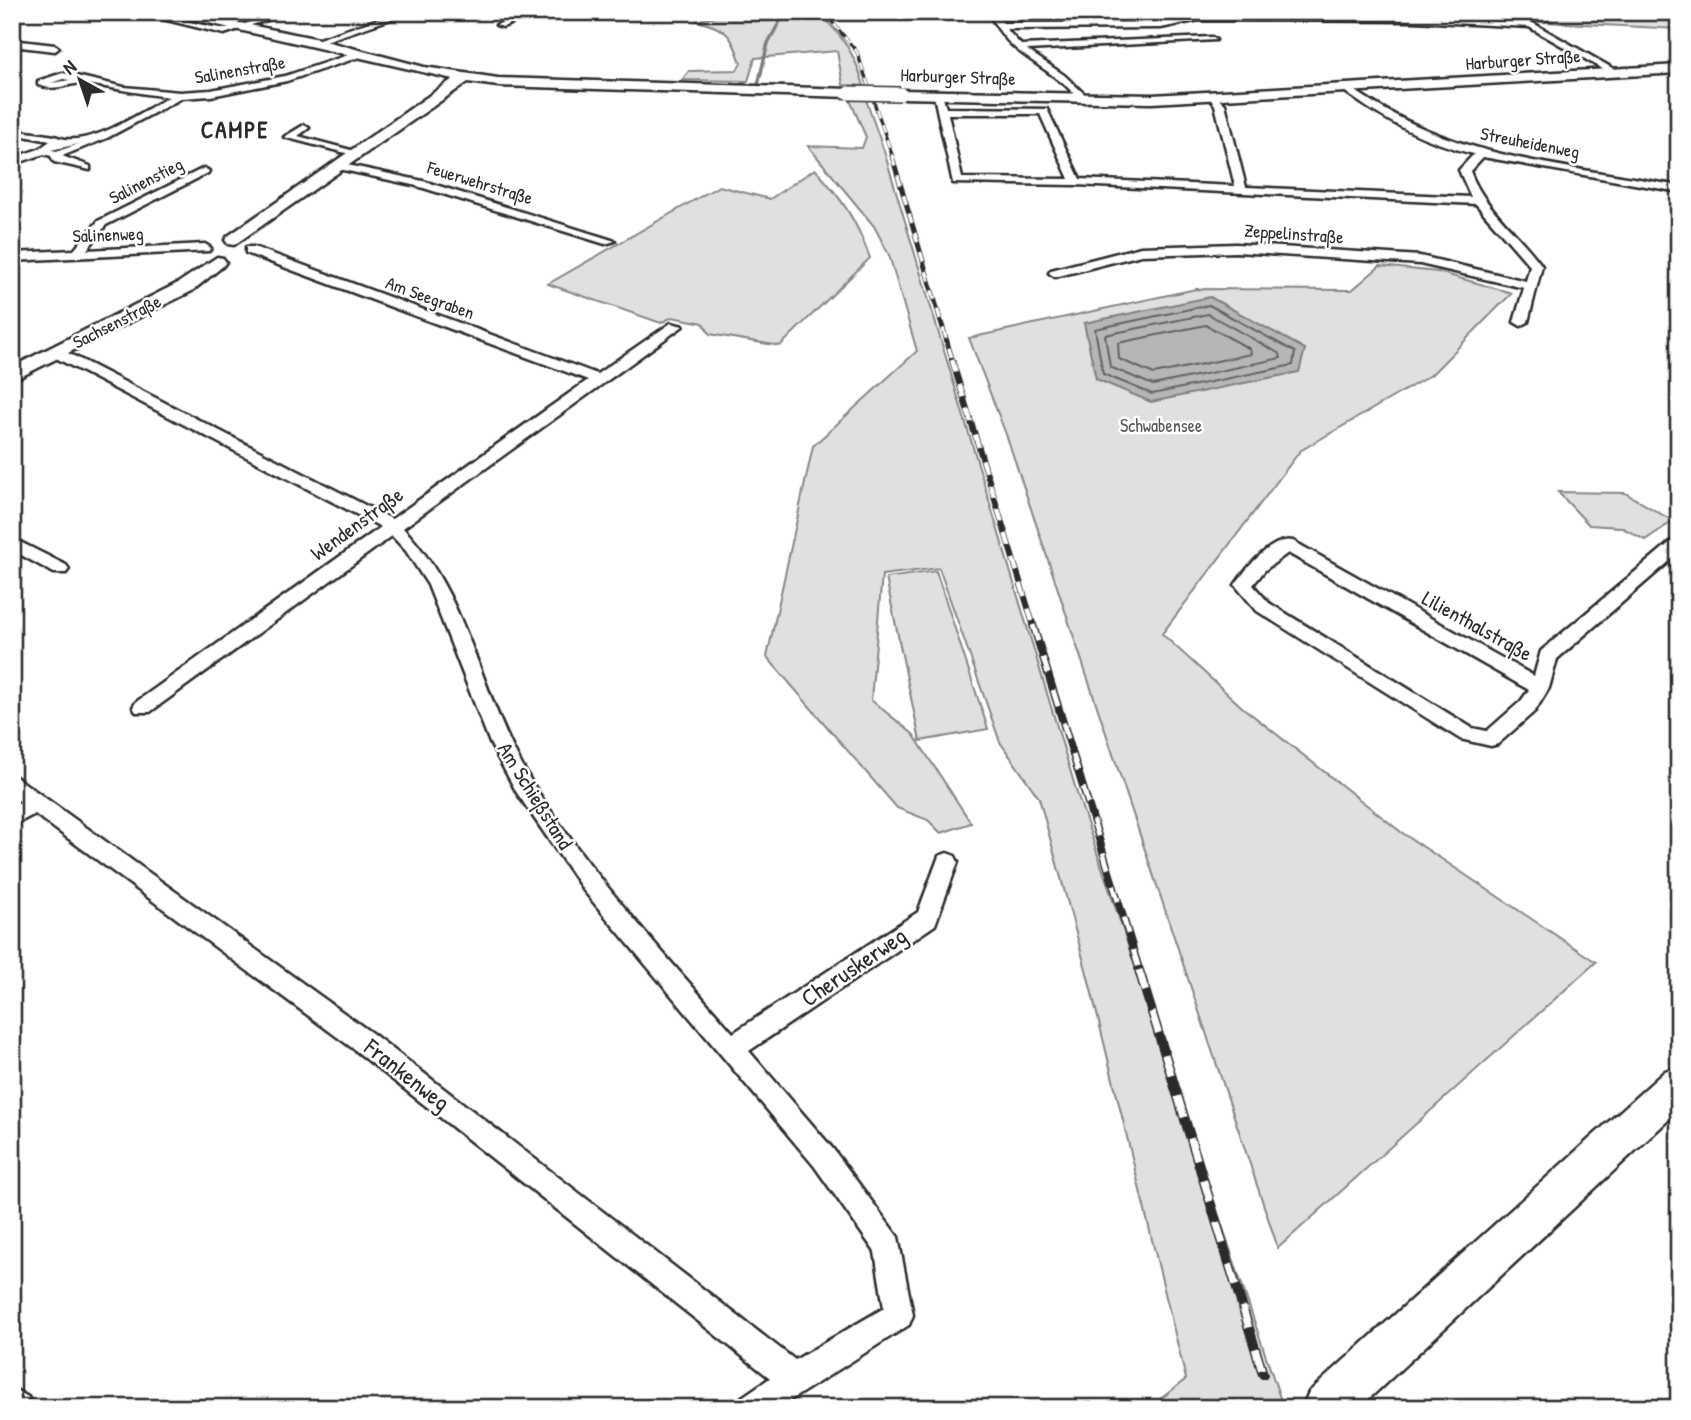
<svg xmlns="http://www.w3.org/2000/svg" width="1691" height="1420" font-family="'Patrick Hand',sans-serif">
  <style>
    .green { fill: #e0e0e0; stroke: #868686; stroke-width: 2 }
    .water { fill: #b6b6b6; stroke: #7e7e7e; stroke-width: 2 }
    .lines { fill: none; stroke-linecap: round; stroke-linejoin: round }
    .shore { stroke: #636363; stroke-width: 2 }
    .stream { stroke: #7e7e7e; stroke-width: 3.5 }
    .street-casing { stroke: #2b2b2b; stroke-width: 5 }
    .secondary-casing { stroke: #2b2b2b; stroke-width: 5 }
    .primary-casing { stroke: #2b2b2b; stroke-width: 5 }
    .street { fill: #fff; fill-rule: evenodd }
    .secondary { fill: #fff; fill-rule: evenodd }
    .primary { fill: #fff; fill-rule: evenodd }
    .rail-far4-casing { stroke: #2b2b2b; stroke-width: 3.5 }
    .rail-far3-casing { stroke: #2b2b2b; stroke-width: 5 }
    .rail-far2-casing { stroke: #2b2b2b; stroke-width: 6 }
    .rail-far1-casing { stroke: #2b2b2b; stroke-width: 8 }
    .rail-casing { stroke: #2b2b2b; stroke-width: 10 }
    .rail-far4 { stroke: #fff; stroke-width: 2.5; stroke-dasharray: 8; stroke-linecap: butt }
    .rail-far3 { stroke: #fff; stroke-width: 3.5; stroke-dasharray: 10; stroke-linecap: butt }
    .rail-far2 { stroke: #fff; stroke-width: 4.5; stroke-dasharray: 13; stroke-linecap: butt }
    .rail-far1 { stroke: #fff; stroke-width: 5; stroke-dasharray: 17; stroke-linecap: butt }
    .rail { stroke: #fff; stroke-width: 7; stroke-dasharray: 22; stroke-linecap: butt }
    .secondary-bridge-casing { stroke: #2b2b2b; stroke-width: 16; stroke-linecap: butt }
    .secondary-bridge { stroke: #fff; stroke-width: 13 }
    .labels { text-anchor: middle; stroke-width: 5; stroke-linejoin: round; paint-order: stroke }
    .far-street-label { font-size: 18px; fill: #2b2b2b; stroke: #fff }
    .far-park-label { font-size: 18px; fill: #585858; stroke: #fff }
    .street-label { font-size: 21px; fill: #2b2b2b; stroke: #fff }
    .far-district-label { font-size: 23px; font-weight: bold; letter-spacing: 2px; fill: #2b2b2b; stroke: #fff }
    .near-street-label { font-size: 24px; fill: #2b2b2b; stroke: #fff }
  </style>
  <rect width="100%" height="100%" fill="#fff"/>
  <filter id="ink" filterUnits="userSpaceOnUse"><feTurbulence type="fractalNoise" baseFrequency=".0143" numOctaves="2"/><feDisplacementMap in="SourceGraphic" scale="14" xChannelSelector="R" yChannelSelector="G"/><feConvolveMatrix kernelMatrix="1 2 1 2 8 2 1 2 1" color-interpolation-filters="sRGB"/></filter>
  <g filter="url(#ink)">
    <g class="green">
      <path d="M793 12H818C842 35 855 54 864 86L843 85 837 51 755 58 748 81 682 80 689 71 737 70 741 63C731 33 727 29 697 21 726 10 761 17 793 12Z"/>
      <path d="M1492 12H1679V29L1505 20Z"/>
      <path d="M850 100H866L883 148 1077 793 1281 1401 1273 1408H1149L1186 1379 1087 973 1039 798 1000 742 939 568 882 575 871 700 913 734 971 823 941 833 928 820 897 808 767 657 813 446 917 351 889 255 874 226 808 146 862 148 866 137Z"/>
      <path d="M815 169C842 199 856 219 870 258L780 346 710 334 703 323 672 317 661 323 548 284 719 186 770 199Z"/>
      <path d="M1380 266 1438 272 1512 293 1431 375 1300 451 1162 634 1242 707 1401 832 1596 962 1278 1248 1007 437 969 338 1196 289 1352 290Z"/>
      <path d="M1558 492 1625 493 1673 521 1645 540 1621 527 1589 525Z"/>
      <path d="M936 571 988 729 920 741 886 578Z"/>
    </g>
    <path class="water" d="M1210 297 1305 349 1299 372 1151 402 1096 379 1084 323Z"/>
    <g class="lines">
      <g class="shore">
        <path d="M1209 305 1295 352 1293 365 1152 394 1103 374 1095 329Z"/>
        <path d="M1208 314 1280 354 1281 358 1153 385 1110 367 1105 335Z"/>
        <path d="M1206 325 1250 349 1251 354 1154 374 1119 359 1118 343Z"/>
      </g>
      <path class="stream" d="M758 85 768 43 785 12"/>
      <defs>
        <g id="street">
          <path d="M134 12C164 12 192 25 221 28 242 29 268 12 291 12L224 34Z"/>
          <path d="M399 12H412L317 44 310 42Z"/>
          <path d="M527 12H539L503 27 496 25Z"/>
          <path d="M988 12H996L1003 23 1161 22 1199 14 1414 15 1531 22 1621 73 1613 75 1529 27 1414 21 1199 20 1161 28 1006 29 1021 45 1212 37 1216 40 1027 50 1064 75 1090 99 1085 102C1076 98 1069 87 1060 81 1025 53 1010 53 988 12Z"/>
          <path d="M12 40 55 45 59 48 55 51 12 46Z"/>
          <path d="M360 51 363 56 287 81 211 96 182 98 107 138 62 156 90 166V170L54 162 51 156 44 154 12 165V158L39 149 50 141 13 134V130L55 136C86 151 141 112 169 97 141 94 114 88 86 84 68 81 60 93 38 85V81L63 73 124 87 180 92 211 90 285 76ZM63 79 70 80 51 83ZM79 144 58 151 51 150Z"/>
          <path d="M1344 87H1350C1453 161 1559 163 1679 186V192L1483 157 1470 171C1484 209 1518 232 1542 266L1528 322 1521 326 1514 322 1524 288 1420 264 1236 252 1141 255 1055 277 1049 273 1051 270 1141 247 1236 244 1420 256 1526 281 1530 266 1476 204 1076 185 953 183 934 96 942 94 946 108 1047 109 1080 179 1235 186 1215 105 1208 96 1213 93 1225 104 1246 187 1471 197 1459 170 1474 154C1425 142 1384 121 1344 91ZM948 114H1040L1069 179 962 178Z"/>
          <path d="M304 125 309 128 298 136 362 153 357 156 284 137Z"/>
          <path d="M338 163 423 181 615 241 605 244 417 186 334 168 333 166Z"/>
          <path d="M204 168 209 171 208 173 106 225 87 250 205 244 211 248 209 251 12 261V253L74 250 98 221Z"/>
          <path d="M246 247H254L597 374 671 323 683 326 403 528C470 597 481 701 531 781 589 873 663 952 733 1033L918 912 939 856 947 853 955 856 958 862 935 925 749 1051 833 1149 898 1237 913 1315 909 1325 778 1408H738L742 1397 770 1378 355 1050 35 814 12 826V807L20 802 12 794V774L373 1034 795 1360 884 1308 875 1252 815 1167 584 891 517 793 490 743 428 585 406 551 392 536 150 712H136L133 707 136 702 381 527 52 356V350H62L392 519 588 380 246 253Z"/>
          <path d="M12 538 66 565 69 569 66 573H54L12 550Z"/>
          <path d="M1679 539V553L1557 659 1549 688 1535 711 1498 744 1491 746 1460 739 1257 611 1235 585C1246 569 1272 536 1293 541L1534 676 1541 651 1673 540ZM1288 553 1529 690 1521 701 1487 731 1472 728 1269 603 1253 585 1265 570Z"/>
          <path d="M12 1388 28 1397 32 1408H12Z"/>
        </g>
        <g id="secondary">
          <path d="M161 12H186L314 38 424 67 498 78 849 89 856 93 849 97 498 86 468 82 234 245 228 244 225 240 228 236 453 79Z"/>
          <path d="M1679 65V73L1152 103 900 98 893 94 900 90 1152 95Z"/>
          <path d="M217 257 223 258 226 262 223 266 192 291 12 381V367L178 283Z"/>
        </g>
        <path id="primary" d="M1679 1066V1110L1359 1408H1302L1309 1392 1665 1071Z"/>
      </defs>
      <use href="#street" class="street-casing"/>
      <use href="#secondary" class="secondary-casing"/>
      <use href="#primary" class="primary-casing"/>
      <use href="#street" class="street"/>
      <use href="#secondary" class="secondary"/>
      <use href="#primary" class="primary"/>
      <defs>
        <path id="rail-far4" d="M824 12 857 52 893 158"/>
        <path id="rail-far3" d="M892 156 953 362"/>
        <path id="rail-far2" d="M952 360 1034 627"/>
        <path id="rail-far1" d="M1033 625 1140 972"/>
        <path id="rail" d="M1139 970 1263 1374"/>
      </defs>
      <use href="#rail-far4" class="rail-far4-casing"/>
      <use href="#rail-far3" class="rail-far3-casing"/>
      <use href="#rail-far2" class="rail-far2-casing"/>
      <use href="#rail-far1" class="rail-far1-casing"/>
      <use href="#rail" class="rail-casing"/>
      <use href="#rail-far4" class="rail-far4"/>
      <use href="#rail-far3" class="rail-far3"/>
      <use href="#rail-far2" class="rail-far2"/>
      <use href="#rail-far1" class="rail-far1"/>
      <use href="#rail" class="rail"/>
      <defs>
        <path id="secondary-bridge" d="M849 93 900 94"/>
      </defs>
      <use href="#secondary-bridge" class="secondary-bridge-casing"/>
      <use href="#secondary-bridge" class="secondary-bridge"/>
    </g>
  </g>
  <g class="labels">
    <g class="far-street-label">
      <text transform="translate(1523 60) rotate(-4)" y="6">Harburger Straße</text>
      <text transform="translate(240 70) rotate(-10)" y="6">Salinenstraße</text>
      <text transform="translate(958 77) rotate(2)" y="6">Harburger Straße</text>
      <text transform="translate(1530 143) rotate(11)" y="6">Streuheidenweg</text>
      <text transform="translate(146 181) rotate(-27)" y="6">Salinenstieg</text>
      <text transform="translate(480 183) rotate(17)" y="6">Feuerwehrstraße</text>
      <text transform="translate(1294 234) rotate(4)" y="6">Zeppelinstraße</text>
      <text transform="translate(108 235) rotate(-2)" y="6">Salinenweg</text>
      <text transform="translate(430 298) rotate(20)" y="6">Am Seegraben</text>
      <text transform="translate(117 322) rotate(-27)" y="6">Sachsenstraße</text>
    </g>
    <g class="far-park-label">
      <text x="1161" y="432">Schwabensee</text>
    </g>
    <g class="street-label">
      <text transform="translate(357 524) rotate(-36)" y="7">Wendenstraße</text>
      <text transform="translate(1477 626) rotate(29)" y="7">Lilienthalstraße</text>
      <text transform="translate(535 796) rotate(58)" y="7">Am Schießstand</text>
    </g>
    <g class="far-district-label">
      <text x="235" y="138">CAMPE</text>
    </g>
    <g class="near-street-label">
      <text transform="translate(854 967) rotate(-34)" y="8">Cheruskerweg</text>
      <text transform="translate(407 1075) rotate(38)" y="8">Frankenweg</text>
    </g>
  </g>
  <rect width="1691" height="1420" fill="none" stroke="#fff" stroke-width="42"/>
  <rect x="21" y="21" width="1649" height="1378" fill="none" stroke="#2b2b2b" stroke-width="2.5" filter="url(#ink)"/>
  <g transform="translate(80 80) rotate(320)" stroke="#ffffff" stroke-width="5" paint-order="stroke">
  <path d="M0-5L12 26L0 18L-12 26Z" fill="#2b2b2b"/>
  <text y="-10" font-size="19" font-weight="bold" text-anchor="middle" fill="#2b2b2b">N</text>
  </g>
</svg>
